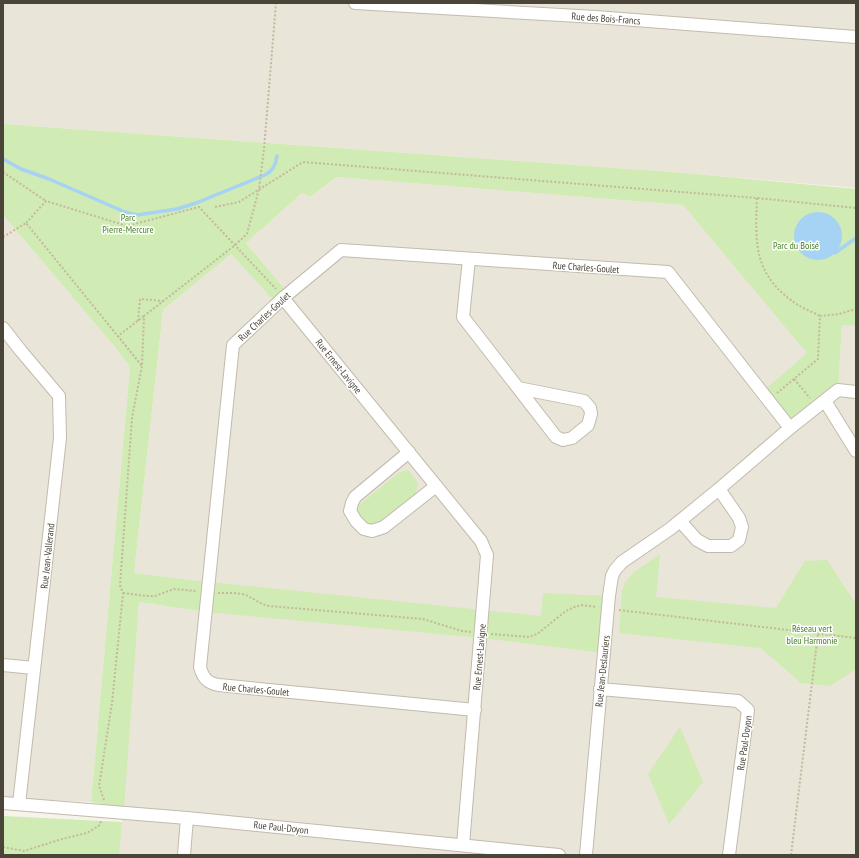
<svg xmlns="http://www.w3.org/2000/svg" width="859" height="858" font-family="'PT Sans Narrow',sans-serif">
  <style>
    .residential { fill: #eae5d9 }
    .green { fill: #d0ebb3 }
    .water { fill: #a6d2f4 }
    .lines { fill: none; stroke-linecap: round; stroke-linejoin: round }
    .stream { stroke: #a6d2f4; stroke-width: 3.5 }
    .street-casing { stroke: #c2bbad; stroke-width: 14 }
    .path { stroke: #c5b89d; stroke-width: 2; stroke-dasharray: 2 2; stroke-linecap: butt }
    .street { stroke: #fff; stroke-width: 12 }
    .labels { text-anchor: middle; stroke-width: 3; stroke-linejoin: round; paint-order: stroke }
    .street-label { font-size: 10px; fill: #4b4438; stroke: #fff }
    .park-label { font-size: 10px; fill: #478127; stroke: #fff }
  </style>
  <rect width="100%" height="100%" fill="#f6f3eb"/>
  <g class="residential">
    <path d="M3 3H856V188L685 173 3 124Z"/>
    <path d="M337 177 683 205 808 353 762 392 838 390 842 325 856 326V855H118L123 812 139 602 206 612 208 582 134 573 163 310 231 254 275 302 287 292 246 243 302 193 310 197Z"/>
    <path d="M3 215 115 347 130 367 91 802 3 798Z"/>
  </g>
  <g class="green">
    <path d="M3 124 685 173 856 189V326L842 325 838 390 790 428 762 392 807 353 683 205 337 177 310 197 302 193 246 243 287 292 275 302 231 254 163 310 134 573 209 582 541 616 543 593 609 596 604 653 481 638 206 612 139 602 124 808 91 802 130 367 115 347 3 215Z"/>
    <path d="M408 470 418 483 416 493 378 523C366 528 364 522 356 514L357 509 359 505 400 472Z"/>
    <path d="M660 554 656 597 776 608 805 561 827 560 856 604V669L830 686 801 683 761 648 619 633 622 591 625 583 634 572Z"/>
    <path d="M680 727 703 782 669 824 648 774Z"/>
    <path d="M3 816 122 822 119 855H3Z"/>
  </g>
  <circle class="water" cx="818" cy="236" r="24"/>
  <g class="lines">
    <g class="stream">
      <path d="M3 159 21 169 49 179 125 212 137 215 177 209 196 203 265 175C273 171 276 165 277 156"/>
      <path d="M835 253 856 238"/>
    </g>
    <defs>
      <g id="street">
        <path d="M355 3 596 17 856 37"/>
        <path d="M469 259 463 317 556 437 563 440 572 438 588 425 591 414 590 408 584 401 518 388"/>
        <path d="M283 298 481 541 487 555 463 845"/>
        <path d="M3 328 21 351 59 396 60 438 19 804"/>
        <path d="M825 401 856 451"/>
        <path d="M409 452 355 497 352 503 350 511 356 521 364 529 372 531 384 527 436 486"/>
        <path d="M680 521 697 540 708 546H731L739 540 742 527 739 518 719 489"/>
        <path d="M3 665 34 668"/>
        <path d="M600 689 738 701 748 710 729 855"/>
        <path d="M475 710 219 685C207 683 203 678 200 667L233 345 283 298 341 250 668 272 790 428"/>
        <path d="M3 803 187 818 559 855"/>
        <path d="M184 855 187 818"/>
        <path d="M586 855 609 596 612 576 615 570 622 562 670 529 719 489 790 428 838 390 856 392"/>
      </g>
    </defs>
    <use href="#street" class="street-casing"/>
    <g class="path">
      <path d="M3 172 46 201"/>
      <path d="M757 198C755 246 754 276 798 305 804 309 813 312 820 316"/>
      <path d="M215 207 239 202 303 162 757 198 856 208"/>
      <path d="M26 223 46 201 127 226 199 207 276 289"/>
      <path d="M3 237 26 223 142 366 118 336 144 316"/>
      <path d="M138 321 140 299 163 301"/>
      <path d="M794 379 810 398"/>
      <path d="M777 393 818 359 820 316 839 314 856 309"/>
      <path d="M123 593 148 596H155L174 589 196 591"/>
      <path d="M218 593C228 593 239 592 248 596 256 600 260 604 269 606L423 619 462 631 471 632"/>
      <path d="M619 610 856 638"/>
      <path d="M491 634 529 637 537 634 566 611 574 607 582 605 597 607"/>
      <path d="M104 800 99 786 112 703 123 593 120 585 132 418 142 366 144 316 234 246 247 234 259 189 264 149 276 3"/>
      <path d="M3 847 24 851 62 839 87 833 100 825 101 821"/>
      <path d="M791 855 818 634"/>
    </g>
    <use href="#street" class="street"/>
  </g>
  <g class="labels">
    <g class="street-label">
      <text transform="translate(606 18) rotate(4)" y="4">Rue des Bois-Francs</text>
      <text transform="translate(586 267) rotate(4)" y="4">Rue Charles-Goulet</text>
      <text transform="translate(264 316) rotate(-43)" y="4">Rue Charles-Goulet</text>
      <text transform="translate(339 366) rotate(51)" y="4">Rue Ernest-Lavigne</text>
      <text transform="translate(47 556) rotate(-84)" y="4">Rue Jean-Vallerand</text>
      <text transform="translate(479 657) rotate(-85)" y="4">Rue Ernest-Lavigne</text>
      <text transform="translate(602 671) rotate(-84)" y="4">Rue Jean-Deslauriers</text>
      <text transform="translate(256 689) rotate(5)" y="4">Rue Charles-Goulet</text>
      <text transform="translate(744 743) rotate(-82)" y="4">Rue Paul-Doyon</text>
      <text transform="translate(281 827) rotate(6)" y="4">Rue Paul-Doyon</text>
    </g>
    <g class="park-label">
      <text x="128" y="221">Parc<tspan x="128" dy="12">Pierre-Mercure</tspan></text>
      <text x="796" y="249">Parc du Boisé</text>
      <text x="812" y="632">Réseau vert<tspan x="812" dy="12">bleu Harmonie</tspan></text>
    </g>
  </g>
  <rect width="859" height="858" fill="none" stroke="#4b4438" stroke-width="8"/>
</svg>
